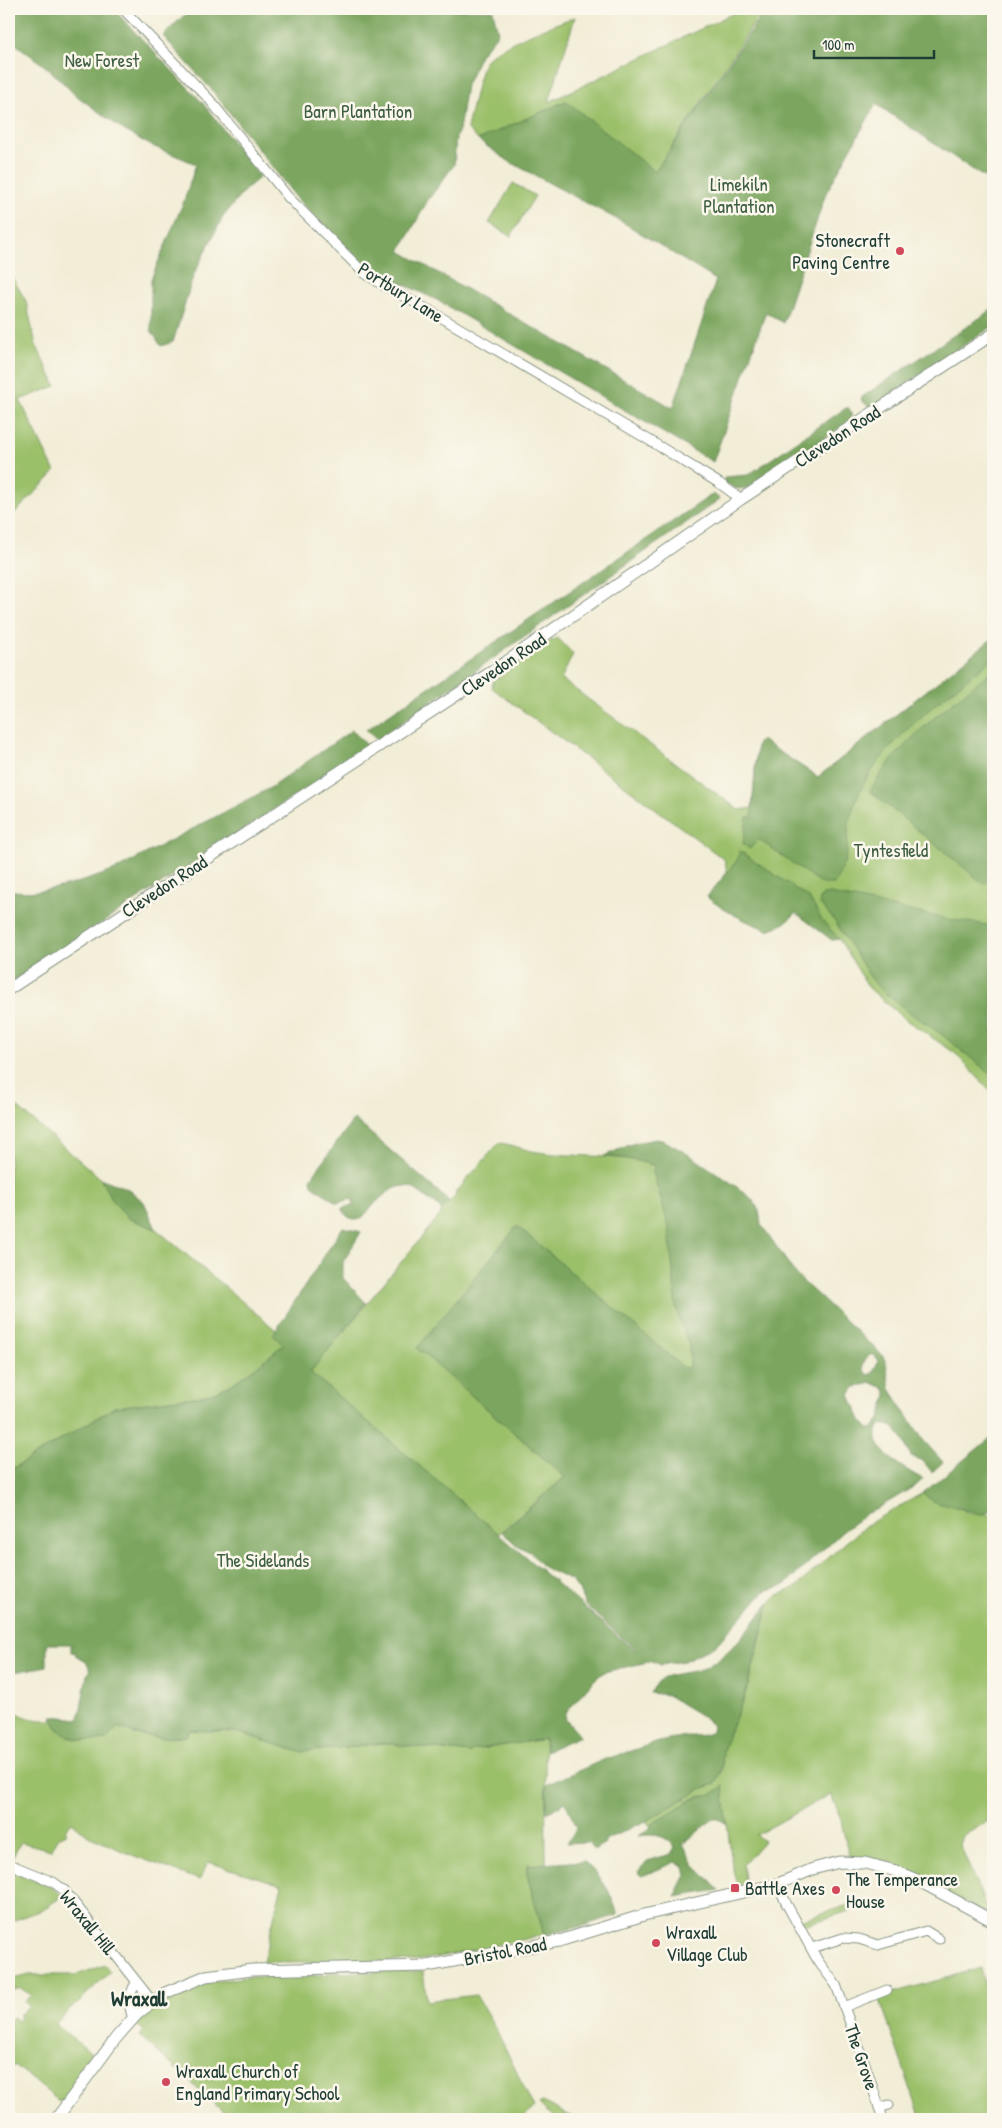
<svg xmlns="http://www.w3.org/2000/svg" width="1002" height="2128" font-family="'Patrick Hand',sans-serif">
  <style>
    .green { fill: #9bc06a; stroke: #5d7e4f }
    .forest { fill: #7ca65e; stroke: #4e7249; fill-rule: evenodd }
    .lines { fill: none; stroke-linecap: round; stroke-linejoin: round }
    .minor-casing { stroke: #889585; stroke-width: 11 }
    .major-casing { stroke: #889585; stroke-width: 13 }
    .minor { stroke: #fff; stroke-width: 9 }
    .major { stroke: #fff; stroke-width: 11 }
    .poi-dot { fill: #d1495b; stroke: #fbf7ec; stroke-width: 2 }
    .labels { text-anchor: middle; stroke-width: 5; stroke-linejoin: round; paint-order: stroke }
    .park-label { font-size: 19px; fill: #3e5e42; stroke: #fbf7ec }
    .poi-label { font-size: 19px; fill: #1f3d34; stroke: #fbf7ec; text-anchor: start }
    .street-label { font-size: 19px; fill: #1f3d34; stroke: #fbf7ec }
    .quarter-label { font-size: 21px; font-weight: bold; fill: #1f3d34; stroke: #fbf7ec }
  </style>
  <rect width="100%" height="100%" fill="#fbf7ec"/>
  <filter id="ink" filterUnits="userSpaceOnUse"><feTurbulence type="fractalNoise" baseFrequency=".02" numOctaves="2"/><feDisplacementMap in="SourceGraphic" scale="10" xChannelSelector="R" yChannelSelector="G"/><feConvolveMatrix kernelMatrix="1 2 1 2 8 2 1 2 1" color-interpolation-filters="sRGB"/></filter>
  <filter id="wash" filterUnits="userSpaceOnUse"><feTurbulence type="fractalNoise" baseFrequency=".0096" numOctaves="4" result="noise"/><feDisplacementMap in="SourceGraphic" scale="20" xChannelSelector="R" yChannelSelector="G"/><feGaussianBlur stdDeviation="1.12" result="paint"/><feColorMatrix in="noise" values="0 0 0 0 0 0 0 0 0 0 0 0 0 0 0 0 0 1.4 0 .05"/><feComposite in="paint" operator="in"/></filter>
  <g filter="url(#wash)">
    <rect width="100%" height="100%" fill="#f2edd6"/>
    <g class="green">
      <path d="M742 9H762L763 10 654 173 566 101 478 140 467 128C470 116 480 69 485 61 497 45 555 24 575 17L549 102Z"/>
      <path d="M513 183 535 196 511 236 489 223Z"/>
      <path d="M9 272 26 301 36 345 56 386 20 400 55 472 9 519Z"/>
      <path d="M558 638 573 654 561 679 739 810 752 808 757 745 761 740 818 777 993 638V1094L955 1053 903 1018 869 988 839 939 832 940 796 913 783 924 768 930C745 921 726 912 707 897L727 873 725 860 492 688 493 681 550 641Z"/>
      <path d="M9 1100 100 1178 111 1198 128 1218 156 1229 276 1330 273 1335 283 1345 255 1368 232 1384 218 1391 202 1396 115 1407 9 1471Z"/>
      <path d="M499 1143C512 1144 524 1150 537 1152 576 1158 615 1153 654 1165L669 1227 686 1334C689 1344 694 1358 688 1368H685L417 1348 565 1477 498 1534 310 1372 441 1214V1209L455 1197 456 1192Z"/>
      <path d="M923 1493 938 1503 958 1507 969 1513 988 1514 993 1518V1818L963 1836 960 1845 990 1916 892 1864 849 1856 840 1817 831 1794 756 1835 764 1841 743 1865 746 1885H737L732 1866 723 1787 714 1793 692 1799 655 1822 651 1827 646 1821 703 1788 715 1784 722 1770V1753L727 1738 744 1698 750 1679 770 1602 776 1596 796 1587 845 1543 870 1523Z"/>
      <path d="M9 1707C22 1718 36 1721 53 1720 61 1742 86 1741 106 1740L118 1727 135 1734 160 1738 186 1736 189 1730 237 1732 300 1752 383 1743 470 1753 473 1750 545 1739 546 1863 527 1866V1874L544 1935 444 1956 415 1961 263 1962 282 1885 208 1862 200 1880 137 1857 88 1836 72 1822 65 1830 67 1832 59 1837 51 1850 21 1842 10 1861Z"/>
      <path d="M9 1870 50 1886 63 1896 40 1911 9 1922Z"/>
      <path d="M855 1903 856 1909 804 1925 800 1920Z"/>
      <path d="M105 1965 110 1972 55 2024 96 2057 61 2103 15 2065 9 2069V2021L12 2018 17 2021 21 2016 19 2015 29 2006 24 2002 31 1995 20 1988 18 1990 15 1988 9 1996V1980L30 1975H76Z"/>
      <path d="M981 1968 993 2018V2119H921L879 1997Z"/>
      <path d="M423 1971 427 2001 476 1995 496 2029 534 2108 521 2119H231L140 2036 144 2031 136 2024C147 2014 157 2004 170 1997 216 1972 276 1977 326 1975L327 1973Z"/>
      <path d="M542 2102 577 2119H554L539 2104Z"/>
    </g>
    <g class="forest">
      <path d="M9 9H113L202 102 260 177 244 191 223 217 194 274 173 342 161 346 151 330V279L184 201 196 164 150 145 122 129 73 93 50 70 9 39Z"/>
      <path d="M196 9 493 10 498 33 480 55 466 85 459 130 456 137 454 165 428 200 400 251 673 408 716 280 624 223 510 162 478 140 566 101 655 172 766 9H993V181L979 174 876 104 826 193 783 323 766 312 713 462 437 300 386 276 357 258 299 201 211 89 163 36 182 17Z"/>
      <path d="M993 309V326L873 406H868L861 400 862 397Z"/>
      <path d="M846 408H849L852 417 850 421 748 488 737 489 723 482 725 477 748 475Z"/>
      <path d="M713 494 720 499 377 740 366 730Z"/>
      <path d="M993 638V658C949 694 883 740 859 793 854 805 848 820 848 833 847 840 848 846 847 852 845 864 839 874 834 884H822L758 839 750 849 743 844 747 817H752L757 745 761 740 818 777Z"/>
      <path d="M993 670V878L984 884 870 791C899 741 949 706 993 670Z"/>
      <path d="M352 730 369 747 9 984V890C39 897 84 881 113 871L270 788Z"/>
      <path d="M740 851 809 898 822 920 839 939 832 940 796 913 783 924 768 930C745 921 726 912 707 897L738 859Z"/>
      <path d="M830 894 948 919 993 926V1076L940 1033 906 1010 878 987 869 975 834 920 820 904V899L823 895Z"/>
      <path d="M354 1119 449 1201 441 1209C432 1203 422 1193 412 1188 393 1179 372 1207 361 1219 350 1220 346 1217 342 1208L354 1205 352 1199 337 1203 312 1185 311 1178Z"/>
      <path d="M657 1139 665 1141 691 1156 733 1184 752 1199 759 1210 761 1224 796 1275 882 1355 886 1362 890 1389 924 1441 943 1462 932 1472 922 1460 911 1457C904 1444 899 1422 880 1425 865 1448 906 1470 923 1479L918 1484 875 1510 867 1513 842 1532 785 1585 765 1591 715 1646 684 1661 661 1665 652 1661 604 1672 592 1682 565 1714 566 1720 580 1736 546 1751 545 1739 473 1750 470 1753 383 1743 300 1752 237 1732 189 1730 186 1736 160 1738 135 1734 118 1727 106 1740C86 1741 57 1741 52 1716L79 1719 87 1675 91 1670 86 1662 76 1656V1653L71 1652V1644H47V1666L9 1673V1471L115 1407 202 1396 218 1391 232 1384 255 1368 283 1345 273 1335 343 1227 361 1232 343 1262V1278L366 1303 310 1372 634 1650 635 1649 585 1605 579 1590 572 1581 543 1567 530 1552 518 1546 502 1532 565 1477 417 1348 517 1226 684 1368H688L690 1363 689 1346 676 1308 669 1227 653 1172 654 1165 625 1158 604 1156 634 1143ZM873 1354 878 1361 873 1373 869 1375 864 1371C862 1364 865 1356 873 1354ZM872 1383 884 1388 887 1394 880 1419 872 1429H869L861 1420 850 1395 855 1387Z"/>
      <path d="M100 1178 128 1189 144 1202 156 1229 128 1218 111 1198Z"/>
      <path d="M993 1436V1510C982 1518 971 1511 960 1508 946 1504 933 1505 923 1493Z"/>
      <path d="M770 1602C760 1632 755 1664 745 1694 740 1710 731 1725 726 1740 721 1755 724 1771 715 1784L703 1788 646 1821 605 1840V1843L594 1850 588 1842 567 1843 577 1827 565 1802 547 1813 546 1785 603 1760 655 1743 681 1737 707 1735 712 1732 713 1726 705 1718 667 1695 650 1693C653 1689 658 1681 662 1678 675 1672 693 1674 708 1666 734 1651 751 1625 770 1602Z"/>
      <path d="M723 1786 727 1824 719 1819H713L683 1844 695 1866 719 1890 675 1897 686 1875 684 1866 676 1862 642 1876 639 1874 638 1872C645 1860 657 1857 671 1855L675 1848C666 1834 653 1834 638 1836L647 1831 655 1822 692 1799 714 1793Z"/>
      <path d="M584 1861C604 1881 609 1888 618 1915L579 1927 544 1935 527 1874V1865Z"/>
    </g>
  </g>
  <g filter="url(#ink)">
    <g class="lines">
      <defs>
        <g id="minor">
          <path d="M123 9 209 99 288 197 363 272 381 284 427 309 649 440 719 483 741 499"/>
          <path d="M9 1864 53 1882 64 1890 152 2001"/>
          <path d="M778 1884 786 1903 818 1961 836 1985 863 2058 883 2119"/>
          <path d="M812 1948 843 1938 859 1939 878 1945 926 1931 939 1939"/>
          <path d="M844 2007 887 1990"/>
          <path d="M133 2018C128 2006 129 1994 136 1983"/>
          <path d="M879 2108 889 2105"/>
        </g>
        <g id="major">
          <path d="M9 989 499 667 741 499 993 334"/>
          <path d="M56 2119 116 2038 138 2013 165 1993 206 1976 252 1970 427 1966 559 1941 644 1915 778 1884 813 1869 839 1862 865 1863 896 1871 921 1882 993 1921"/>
        </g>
      </defs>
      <use href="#minor" class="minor-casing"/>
      <use href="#major" class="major-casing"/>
      <use href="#minor" class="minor"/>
      <use href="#major" class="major"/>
    </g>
  </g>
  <g class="poi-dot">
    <circle cx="900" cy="251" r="5"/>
    <rect x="730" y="1883" width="10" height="10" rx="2.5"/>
    <circle cx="836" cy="1890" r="5"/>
    <circle cx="656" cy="1943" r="5"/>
    <circle cx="166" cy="2082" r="5"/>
  </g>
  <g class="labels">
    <g class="park-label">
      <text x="102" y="67">New Forest</text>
      <text x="358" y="118">Barn Plantation</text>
      <text x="739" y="191">Limekiln<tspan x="739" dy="22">Plantation</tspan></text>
      <text x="891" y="857">Tyntesfield</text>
      <text x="263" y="1567">The Sidelands</text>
    </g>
    <g class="poi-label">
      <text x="890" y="247" text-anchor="end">Stonecraft<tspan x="890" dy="22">Paving Centre</tspan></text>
      <text x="846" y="1886">The Temperance<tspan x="846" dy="22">House</tspan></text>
      <text x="745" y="1895">Battle Axes</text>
      <text x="666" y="1939">Wraxall<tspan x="666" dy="22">Village Club</tspan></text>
      <text x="176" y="2078">Wraxall Church of<tspan x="176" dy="22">England Primary School</tspan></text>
    </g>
    <g class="street-label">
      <text transform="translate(401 292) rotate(32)" y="7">Portbury Lane</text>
      <text transform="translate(837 436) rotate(-33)" y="7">Clevedon Road</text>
      <text transform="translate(503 664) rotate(-34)" y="7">Clevedon Road</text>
      <text transform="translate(164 886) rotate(-33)" y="7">Clevedon Road</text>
      <text transform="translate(88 1922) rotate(51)" y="7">Wraxall Hill</text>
      <text transform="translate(505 1951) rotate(-11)" y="7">Bristol Road</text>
      <text transform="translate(862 2057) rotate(71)" y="7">The Grove</text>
    </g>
    <g class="quarter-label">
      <text x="139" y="2006">Wraxall</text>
    </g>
  </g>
  <rect width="1002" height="2128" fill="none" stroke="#fbf7ec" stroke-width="30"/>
  <path d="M814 50v8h120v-8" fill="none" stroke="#1f3d34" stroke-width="2.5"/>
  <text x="822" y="50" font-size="15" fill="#1f3d34" stroke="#fbf7ec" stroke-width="4" paint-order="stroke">100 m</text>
</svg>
